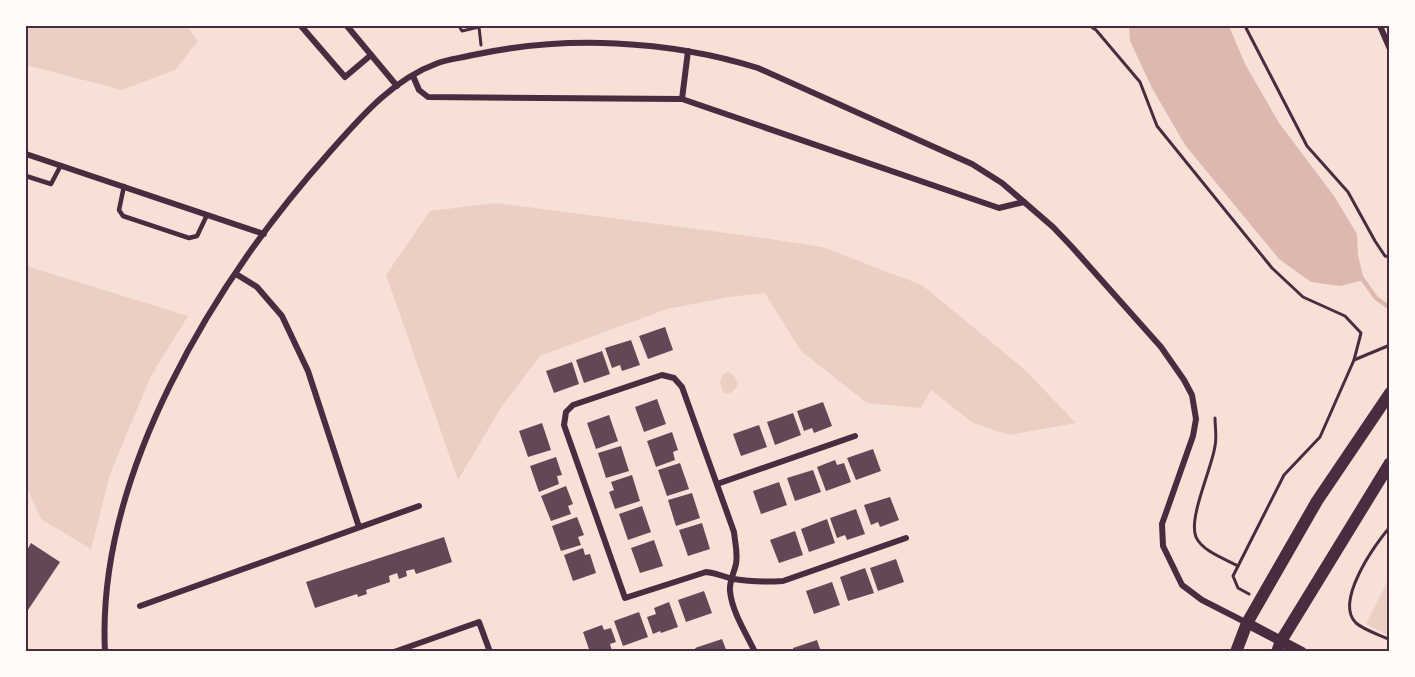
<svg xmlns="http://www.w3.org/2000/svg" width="1415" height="677" font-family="Lato,sans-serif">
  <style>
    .green { fill: #ebcfc5 }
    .water { fill: #dcb8b0 }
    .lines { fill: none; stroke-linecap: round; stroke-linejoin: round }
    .stream { stroke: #dcb8b0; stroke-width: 4.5 }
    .building { fill: #644757 }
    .path { stroke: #4a2c40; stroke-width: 3 }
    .service { stroke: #4a2c40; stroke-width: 4.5 }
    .minor { stroke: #4a2c40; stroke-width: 6 }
    .tertiary { stroke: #4a2c40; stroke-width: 10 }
    .secondary { stroke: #4a2c40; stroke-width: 12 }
    .neatline { fill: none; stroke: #4a2c40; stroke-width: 2 }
  </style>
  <rect width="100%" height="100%" fill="#f7e1d7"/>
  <g class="green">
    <path d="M26 26H187L198 41 175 70 122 90 26 65Z"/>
    <path d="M496 203 750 236 822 247 922 285 1024 369 1076 423 1009 435 973 423 931 390 921 408 867 403 801 351 765 293 729 297 667 309 540 356 502 406 458 480 386 275 430 211Z"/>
    <path d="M26 266 188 316 151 376 110 474 91 549 41 519 26 486Z"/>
    <path d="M729 372 735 377 738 384C735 390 731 395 723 393L720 383 722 375Z"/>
    <path d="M1389 578V636L1366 624Z"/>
  </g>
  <path class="water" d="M1129 26H1229L1245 64 1279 123 1334 196 1357 234 1358 255 1364 280 1340 286 1311 282 1279 259 1185 145 1152 88 1130 41Z"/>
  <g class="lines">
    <path class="stream" d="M1361 277 1376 298 1390 308"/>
  </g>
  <g class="building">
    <path d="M665 327 673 350 648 359 639 336Z"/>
    <path d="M631 340 640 365 622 371 620 365 612 368 605 348Z"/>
    <path d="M602 351 610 374 584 383 576 360Z"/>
    <path d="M572 362 579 384 554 393 546 371Z"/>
    <path d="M657 399 666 424 644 432 635 407Z"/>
    <path d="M823 402 832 426 814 433 812 428 804 431 797 411Z"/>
    <path d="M793 413 801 435 775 445 767 422Z"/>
    <path d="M609 415 618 441 596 449 587 423Z"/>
    <path d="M542 423 551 450 528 457 519 431Z"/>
    <path d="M759 425 767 447 741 456 733 434Z"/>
    <path d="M672 432 678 450 673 452 675 460 656 467 647 441Z"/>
    <path d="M621 446 629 471 606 478 598 453Z"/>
    <path d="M873 449 881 471 856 480 847 458Z"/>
    <path d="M556 457 562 475 557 476 559 484 539 492 530 466Z"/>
    <path d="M835 460 837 465 844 463 851 482 826 491 817 467Z"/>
    <path d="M680 463 689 489 667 496 658 470Z"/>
    <path d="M813 470 821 492 795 501 787 478Z"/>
    <path d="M632 475 640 501 615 509 609 492 614 490 611 482Z"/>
    <path d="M779 482 787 505 761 514 753 491Z"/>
    <path d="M566 486 573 504 568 506 571 514 551 521 541 496Z"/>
    <path d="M692 493 700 518 676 526 668 500Z"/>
    <path d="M890 497 899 520 880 527 878 522 871 525 864 505Z"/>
    <path d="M642 506 651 532 628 540 619 514Z"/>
    <path d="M856 509 865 534 847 540 845 535 837 538 830 518Z"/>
    <path d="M577 517 584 535 578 537 581 545 561 551 552 526Z"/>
    <path d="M827 519 835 543 809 552 801 529Z"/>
    <path d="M702 523 710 549 688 556 679 530Z"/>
    <path d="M795 531 803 555 779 563 770 540Z"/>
    <path d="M444 537 452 562 416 574 414 569 406 571 407 576 399 579 397 573 389 576 390 582 366 590 367 594 358 597 357 594 315 608 306 582Z"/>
    <path d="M654 540 663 566 640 573 631 548Z"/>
    <path d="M31 543 60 562 26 613V552Z"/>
    <path d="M583 548 585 555 590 554 596 573 573 581 564 555Z"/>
    <path d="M896 559 904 582 878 591 870 568Z"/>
    <path d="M865 568 874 593 848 601 840 577Z"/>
    <path d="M832 582 840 605 814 614 806 591Z"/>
    <path d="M704 591 712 613 686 622 678 600Z"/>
    <path d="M669 602 678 627 661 633 660 631 653 634 647 617 656 614 654 608Z"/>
    <path d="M639 612 648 637 623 646 614 621Z"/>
    <path d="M602 625 604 630 611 628 616 642 610 644 612 651 590 652 583 632Z"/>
    <path d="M722 639 727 652H697L695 648Z"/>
    <path d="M817 640 821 652H794L793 648Z"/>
  </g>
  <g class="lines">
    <g class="path">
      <path d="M459 26 462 31 479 27 481 45"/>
      <path d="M1090 26 1096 30 1140 82 1157 126 1272 268 1303 297 1345 316 1361 333 1354 360 1320 437 1284 475 1233 576 1238 588 1249 594"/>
      <path d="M1245 26 1307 146 1348 192 1375 241 1385 256 1390 257"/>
      <path d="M1354 360 1390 345"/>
      <path d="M1215 418C1215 427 1217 437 1215 446 1212 468 1188 518 1196 537 1202 551 1225 559 1238 566"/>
      <path d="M1390 527C1375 544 1334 602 1356 623 1364 630 1380 635 1390 640"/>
    </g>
    <g class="service">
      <path d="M26 176 51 184 61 165"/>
      <path d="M124 186 119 210 123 216 189 238 197 236 207 215"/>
    </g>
    <g class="minor">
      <path d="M301 26 345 77 371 55"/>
      <path d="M347 26 397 86"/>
      <path d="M1380 26 1390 49"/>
      <path d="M413 76 419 90 428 97 682 99 999 208 1024 202"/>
      <path d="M682 99 688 51"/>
      <path d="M26 154 264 234"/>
      <path d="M236 274 257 287 282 316 308 371 359 527"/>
      <path d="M717 484 855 436"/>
      <path d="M140 606 419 506"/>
      <path d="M105 652C96 475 214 282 328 154 359 119 391 80 438 63 449 59 461 58 473 55 565 35 668 40 758 68L972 164 1002 183 1053 227 1072 247 1161 347 1184 380 1192 395 1196 419 1193 436 1162 524 1163 546 1182 585 1202 600 1247 623"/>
      <path d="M394 652 479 622 490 652"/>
      <path d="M755 652C746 633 732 612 730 591 729 582 734 573 736 564 738 553 735 543 734 532L682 387 674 378 662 375 573 405 566 412 564 425 625 598 706 572C718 573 723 577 734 579 751 582 766 582 783 581L906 538"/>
    </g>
    <path class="tertiary" d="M1247 623 1302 652"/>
    <g class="secondary">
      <path d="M1236 652 1247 623 1317 501 1390 393"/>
      <path d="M1277 652 1281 641 1390 463"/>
    </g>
  </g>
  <rect width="1415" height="677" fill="none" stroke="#fffaf5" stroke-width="54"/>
  <rect x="27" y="27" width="1361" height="623" class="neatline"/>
</svg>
